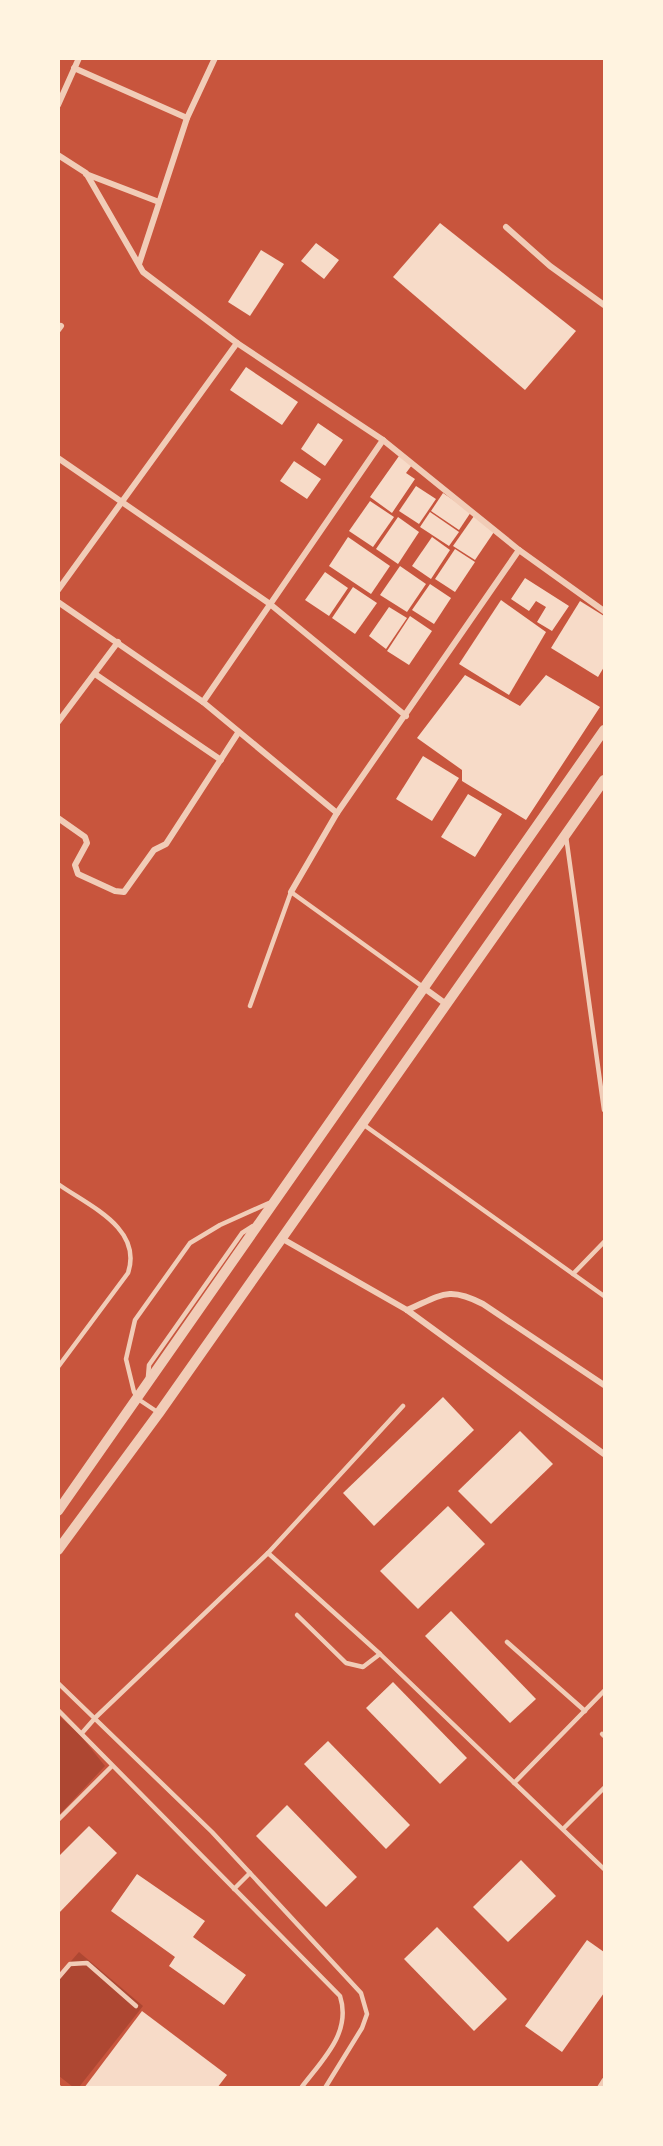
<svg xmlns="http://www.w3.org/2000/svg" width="663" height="2146" font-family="'Work Sans',sans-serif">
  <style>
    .green { fill: #ae4732 }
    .building { fill: #f7dbc8 }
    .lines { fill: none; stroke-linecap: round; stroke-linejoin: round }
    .service { stroke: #f1ccb7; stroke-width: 4.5 }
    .minor { stroke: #f1ccb7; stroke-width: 6 }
    .tertiary { stroke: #f1ccb7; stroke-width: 10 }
  </style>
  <rect width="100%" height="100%" fill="#c8553d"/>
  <g class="green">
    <path d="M58 1715 80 1735 105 1766 59 1815Z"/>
    <path d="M79 1952 143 2006 79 2087H73L59 2076 58 1976Z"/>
  </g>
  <g class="building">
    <path d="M440 223 576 331 525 390 393 277Z"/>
    <path d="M316 243 339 260 324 279 301 261Z"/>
    <path d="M261 250 284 264 250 316 228 302Z"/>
    <path d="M246 367 298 402 282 425 230 390Z"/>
    <path d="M318 423 343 440 325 466 301 449Z"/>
    <path d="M399 456 412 465 406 473 415 479 392 513 370 497Z"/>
    <path d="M294 461 321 479 307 499 280 481Z"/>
    <path d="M416 486 436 499 419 524 399 511Z"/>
    <path d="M443 493 471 512 459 530 431 511Z"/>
    <path d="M370 501 394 517 373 547 349 531Z"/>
    <path d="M430 512 459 532 449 546 420 527Z"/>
    <path d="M474 516 494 532 475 560 453 546Z"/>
    <path d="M398 517 419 532 398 564 376 549Z"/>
    <path d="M348 537 390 566 371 594 329 566Z"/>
    <path d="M432 537 450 550 431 579 412 566Z"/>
    <path d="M455 549 475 562 455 592 435 579Z"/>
    <path d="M400 566 426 584 407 612 380 595Z"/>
    <path d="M325 572 348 588 329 616 305 600Z"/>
    <path d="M525 578 569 606 552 631 537 622 546 607 536 601 529 611 511 599Z"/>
    <path d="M430 584 451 598 434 624 412 610Z"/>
    <path d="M353 587 377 603 355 634 332 618Z"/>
    <path d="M501 600 546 632 509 695 459 664Z"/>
    <path d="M580 601 604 616V667L598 677 551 648Z"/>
    <path d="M389 607 407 618 386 649 369 636Z"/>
    <path d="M410 616 432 631 409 665 387 651Z"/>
    <path d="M465 675 520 706 546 675 600 707 526 820 462 781V770L417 738Z"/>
    <path d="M423 756 459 778 432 821 396 799Z"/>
    <path d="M468 794 502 814 475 857 441 837Z"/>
    <path d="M443 1397 474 1430 374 1526 343 1493Z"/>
    <path d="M520 1431 553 1464 491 1524 458 1491Z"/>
    <path d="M448 1506 485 1544 418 1609 380 1571Z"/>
    <path d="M451 1611 536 1699 510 1723 425 1636Z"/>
    <path d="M393 1682 467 1758 440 1784 366 1708Z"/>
    <path d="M328 1741 410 1825 386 1849 304 1764Z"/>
    <path d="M287 1805 357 1877 326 1907 256 1836Z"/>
    <path d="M89 1826 117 1853 58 1914V1857Z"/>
    <path d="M521 1860 556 1896 508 1942 473 1907Z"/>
    <path d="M137 1874 205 1921 193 1937 246 1975 224 2005 169 1966 175 1957 111 1911Z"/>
    <path d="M437 1927 507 1999 474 2031 404 1959Z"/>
    <path d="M587 1940 604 1952V1993L562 2052 525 2026Z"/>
    <path d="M142 2011 227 2075 217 2088H84Z"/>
  </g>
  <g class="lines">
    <g class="service">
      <path d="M566 836 604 1110"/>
      <path d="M250 1006 291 892 423 987"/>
      <path d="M364 1125 604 1296"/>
      <path d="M58 1184C89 1206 143 1228 128 1273L58 1367"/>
      <path d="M573 1274 604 1242"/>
      <path d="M148 1377 149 1365 242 1233 253 1226"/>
      <path d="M159 1413 138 1399 134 1392 126 1359 135 1320 190 1243 220 1225 269 1203"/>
      <path d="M268 1553 403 1406"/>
      <path d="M297 1615 346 1663 363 1667 380 1654"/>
      <path d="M507 1642 585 1711"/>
      <path d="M58 1683 212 1832 361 1993 367 2014 362 2028 325 2088"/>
      <path d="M58 1710 340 1996C352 2033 322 2060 301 2088"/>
      <path d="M82 1733 96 1717 268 1553 380 1654 604 1869"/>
      <path d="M602 1734 604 1736"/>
      <path d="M514 1783 604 1691"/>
      <path d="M58 1820 112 1766"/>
      <path d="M563 1829 604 1788"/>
      <path d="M234 1889 250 1873"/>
      <path d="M58 1978 70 1964 87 1963 136 2006"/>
      <path d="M58 2086 60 2088"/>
      <path d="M599 2088 604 2080"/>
    </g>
    <g class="minor">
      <path d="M74 68 187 118"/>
      <path d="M58 105 79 58"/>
      <path d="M58 155 86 173 143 272 237 343 383 440 519 550 604 611"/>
      <path d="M86 174 159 202"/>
      <path d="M506 227 550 266 604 305"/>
      <path d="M139 264 187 118 215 58"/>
      <path d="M58 330 61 326"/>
      <path d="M58 458 270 604 406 716"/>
      <path d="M58 590 237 343"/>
      <path d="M58 602 203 702 337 813"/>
      <path d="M95 674 221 760"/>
      <path d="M203 702 383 440"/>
      <path d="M58 722 118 642"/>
      <path d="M58 818 85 837 87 843 75 865 78 874 115 891 124 892 154 850 166 844 238 733"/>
      <path d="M291 892 337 813 519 550"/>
      <path d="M424 988 446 1004"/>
      <path d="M281 1238 407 1310 604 1454"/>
      <path d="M407 1310C442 1295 448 1286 483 1304L604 1385"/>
    </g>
    <g class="tertiary">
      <path d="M58 1511 604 730"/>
      <path d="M58 1550 159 1413 604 780"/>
    </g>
  </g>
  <rect width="663" height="2146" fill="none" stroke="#fff3e0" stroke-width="120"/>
</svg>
